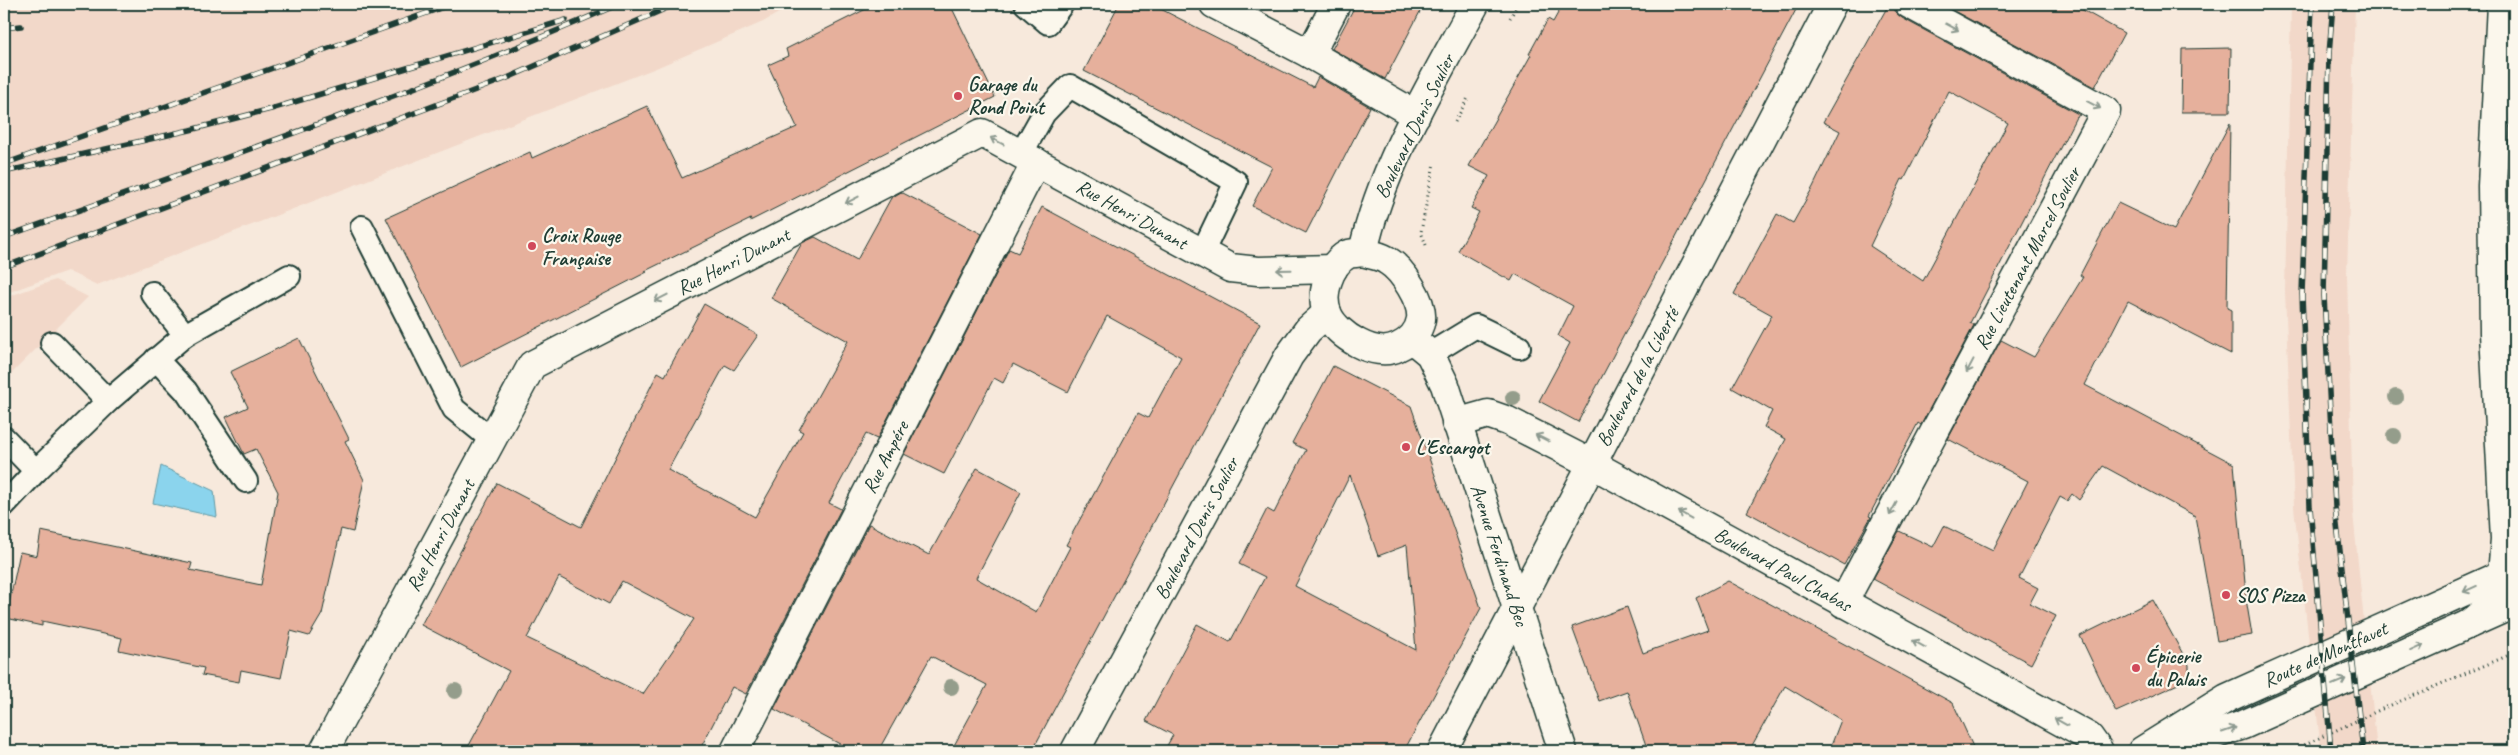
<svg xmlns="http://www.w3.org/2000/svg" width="2518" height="755" font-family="Caveat,sans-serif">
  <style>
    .built { fill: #f2d8c9 }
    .water { fill: #8bd4ed; stroke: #6098a3 }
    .building { fill: #e6b09c; stroke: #1f3d34; fill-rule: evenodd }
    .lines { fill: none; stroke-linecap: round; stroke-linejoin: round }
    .lane-casing { stroke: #1f3d34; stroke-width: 26 }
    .street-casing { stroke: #1f3d34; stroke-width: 31 }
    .secondary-casing { stroke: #1f3d34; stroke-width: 31 }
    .primary-casing { stroke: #1f3d34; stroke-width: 31 }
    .path { stroke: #1f3d34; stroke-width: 3; stroke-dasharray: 1 4; stroke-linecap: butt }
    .lane { stroke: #fbf7ec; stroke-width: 22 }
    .street { stroke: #fbf7ec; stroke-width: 28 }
    .secondary { stroke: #fbf7ec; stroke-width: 28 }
    .primary { stroke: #fbf7ec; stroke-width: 28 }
    .rail-casing { stroke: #1f3d34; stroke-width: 5.5 }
    .rail { stroke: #fbf7ec; stroke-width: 4; stroke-dasharray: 11; stroke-linecap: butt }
    .tree { fill: #949d8b }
    .oneway { stroke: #8d9a90 }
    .poi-dot { fill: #d1495b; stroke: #fbf7ec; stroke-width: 2 }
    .labels { text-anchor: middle; stroke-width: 4.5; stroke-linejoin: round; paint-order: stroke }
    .poi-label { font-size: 20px; font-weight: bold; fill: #1f3d34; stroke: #fbf7ec; text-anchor: start }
    .street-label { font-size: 20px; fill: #1f3d34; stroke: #fbf7ec }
  </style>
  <rect width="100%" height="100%" fill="#f7e9dc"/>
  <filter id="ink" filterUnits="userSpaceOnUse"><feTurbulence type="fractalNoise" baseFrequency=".02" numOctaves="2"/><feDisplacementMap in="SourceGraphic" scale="10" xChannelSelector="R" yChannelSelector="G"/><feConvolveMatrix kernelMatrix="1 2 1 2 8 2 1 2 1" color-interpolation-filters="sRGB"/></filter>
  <g filter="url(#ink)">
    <g class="built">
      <path d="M4 4H794L763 22 656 68 97 285 67 271 4 294Z"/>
      <path d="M2291 4H2355L2347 274 2353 513 2377 751H2321L2294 507 2285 292Z"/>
      <path d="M55 280 88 297 4 381V298Z"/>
    </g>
    <path class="water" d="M161 466 214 491 217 517 153 503Z"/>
    <g class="building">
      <path d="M876 4H950L995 97 750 221 751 219 645 271 647 272 461 367 386 218 530 152 532 158 647 106 682 178 797 127 768 65 788 56 786 49Z"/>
      <path d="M1119 4H1151L1313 87 1318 77 1370 107 1306 233 1252 206 1272 167 1084 71Z"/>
      <path d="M1356 4H1424L1385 79 1332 49Z"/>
      <path d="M1563 4H1799L1578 422 1539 401 1570 343 1558 336 1573 306 1515 274 1511 281 1458 251 1479 212 1471 208 1489 176 1469 166 1531 55 1529 54 1548 19 1553 22Z"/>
      <path d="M1889 4H1893L1895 12 1902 18 2080 115 2076 117 1970 323 1974 325 1921 425 1918 423 1869 516 1871 517 1844 565 1747 512 1786 439 1764 427 1772 411 1732 388 1772 315 1734 294 1777 214 1793 223 1813 187 1840 131 1823 122ZM1949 91 2008 123 1923 281 1870 246 1902 179 1904 180Z"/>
      <path d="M1941 4H2072L2124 33 2095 87Z"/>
      <path d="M2231 48 2230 112H2181L2182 49Z"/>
      <path d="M2230 123 2227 308 2231 310V354L2128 301 2085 385 2234 464 2247 605 2252 635 2217 641 2195 516 2103 466 2079 500 2072 494 2067 501 2060 497 2019 578 2038 588 2030 603 2056 616 2031 664 1873 579 1899 531 1933 547 1944 526 1993 550 2028 481 1948 439 2001 340 2034 357 2083 277 2080 275 2118 203 2174 230Z"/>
      <path d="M901 192 982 234 877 439 866 434 829 503 841 509 746 694 732 687 699 751H466L509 671 421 625 497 483 581 527 658 372 665 376 704 304 758 335 734 370 725 365 668 470 755 517 803 432 799 430 848 341 771 298 802 243 815 237 857 260 891 198ZM559 577 609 604 622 581 694 619 643 694 527 638Z"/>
      <path d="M1042 207 1260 323 1032 751H951L987 685 931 656 878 751H853L774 709 869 524 929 555 977 468 1021 492 976 578 1036 612 1070 547 1066 545 1138 413 1148 418 1181 357 1107 316 1068 392 1013 364 1003 383 994 378 944 474 904 454 1009 249 1018 253Z"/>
      <path d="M299 338 349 439 345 441 364 480 353 532 341 529 322 614 309 636 291 631 281 678 241 670 239 682 202 675 204 668 119 650 122 638 42 621V626L6 618 20 552 37 556 41 531 192 563 190 570 261 585 278 492 256 449 244 454 226 417 248 407 230 372Z"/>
      <path d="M1333 366 1411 406 1481 608 1404 751H1164L1173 735 1146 721 1197 624 1230 642 1265 577 1239 564 1267 509 1274 513 1306 450 1292 443ZM1350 475 1378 556 1407 545 1416 650 1295 586Z"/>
      <path d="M1728 581 1953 703 1975 751H1829L1841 720 1785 686 1749 751H1648L1627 691 1599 701 1572 627 1627 607 1643 653 1708 630 1696 598Z"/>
      <path d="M2153 600 2189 665V679L2116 712 2080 636Z"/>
    </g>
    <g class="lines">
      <defs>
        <g id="lane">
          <path d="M1026 4 1048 23 1062 4"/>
          <path d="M1021 154 1044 113 1070 86 1236 182 1202 253"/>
          <path d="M362 227 454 409 491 439"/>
          <path d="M152 293 185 335"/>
          <path d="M52 343 108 401"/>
          <path d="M1430 354 1476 326 1519 347"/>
          <path d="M156 359 186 391 246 481"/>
          <path d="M4 438 36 471"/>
          <path d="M4 505 36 471 108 401 185 335 289 276"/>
        </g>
        <g id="street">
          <path d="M1214 4 1310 54 1336 4"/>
          <path d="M1310 54 1416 115"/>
          <path d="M1456 423 1488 414 1508 421 1592 464 2089 737 2099 751"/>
          <path d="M1843 603 2106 111 1909 4"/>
          <path d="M2469 624 2489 607 2498 592 2502 575 2505 539 2494 333 2492 186 2501 4"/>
          <path d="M324 751 532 365 982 133 1230 268 1258 271 1333 269"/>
          <path d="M735 751 1036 162"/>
          <path d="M1075 751 1289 356 1308 330 1327 313"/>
          <path d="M1442 751 1832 4"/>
        </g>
        <g id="secondary">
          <path d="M1363 252C1371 255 1382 256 1388 261 1403 270 1423 302 1421 319 1419 332 1409 342 1398 347 1375 359 1337 335 1328 315 1319 296 1329 264 1348 254 1352 253 1359 253 1363 252Z"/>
          <path d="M1363 252C1382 165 1433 82 1475 4"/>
          <path d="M1412 339 1430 354 1445 385 1563 751"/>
        </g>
        <g id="primary">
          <path d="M2142 751 2227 698 2514 569"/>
          <path d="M2166 751 2243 725 2514 604"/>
        </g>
      </defs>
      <use href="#lane" class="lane-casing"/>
      <use href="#street" class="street-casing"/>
      <use href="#secondary" class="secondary-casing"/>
      <use href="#primary" class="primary-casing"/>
      <g class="path">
        <path d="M1510 18 1518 4"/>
        <path d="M1455 122 1469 96"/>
        <path d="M1426 245 1421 232 1434 163"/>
        <path d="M2291 751 2384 708 2514 653"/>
      </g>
      <use href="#lane" class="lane"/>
      <use href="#street" class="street"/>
      <use href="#secondary" class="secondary"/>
      <use href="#primary" class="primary"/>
      <defs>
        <g id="rail">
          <path d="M2312 4 2302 294 2310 507 2331 751"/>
          <path d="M2333 4 2329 54 2324 296 2335 507 2363 751"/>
          <path d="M4 28 21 26"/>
          <path d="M4 164 452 4"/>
          <path d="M4 172 190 130 271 109 566 20"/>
          <path d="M4 237C211 163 418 92 619 4"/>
          <path d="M4 267 505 79 676 4"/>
        </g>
      </defs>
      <use href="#rail" class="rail-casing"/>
      <use href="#rail" class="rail"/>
    </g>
    <g class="tree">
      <circle cx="2396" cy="397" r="8"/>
      <circle cx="1513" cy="398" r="8"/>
      <circle cx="2394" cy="436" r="8"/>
      <circle cx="951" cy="687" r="8"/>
      <circle cx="455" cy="691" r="8"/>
    </g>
    <defs><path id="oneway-shaft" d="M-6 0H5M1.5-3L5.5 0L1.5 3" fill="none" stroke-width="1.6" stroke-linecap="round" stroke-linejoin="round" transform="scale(1.25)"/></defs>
    <g class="oneway">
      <use href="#oneway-shaft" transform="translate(1952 27) rotate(28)"/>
      <use href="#oneway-shaft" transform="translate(2094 105) rotate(28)"/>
      <use href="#oneway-shaft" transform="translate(997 141) rotate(-152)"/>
      <use href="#oneway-shaft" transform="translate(852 200) rotate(153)"/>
      <use href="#oneway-shaft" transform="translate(1284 270) rotate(179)"/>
      <use href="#oneway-shaft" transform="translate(661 298) rotate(153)"/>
      <use href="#oneway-shaft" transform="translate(1970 366) rotate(118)"/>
      <use href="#oneway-shaft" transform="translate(1542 438) rotate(-153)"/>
      <use href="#oneway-shaft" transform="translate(1893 509) rotate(118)"/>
      <use href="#oneway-shaft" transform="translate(1685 515) rotate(-151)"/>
      <use href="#oneway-shaft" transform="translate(2470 589) rotate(156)"/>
      <use href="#oneway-shaft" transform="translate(1919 644) rotate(-151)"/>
      <use href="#oneway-shaft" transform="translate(2417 648) rotate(-24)"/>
      <use href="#oneway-shaft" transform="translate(2339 682) rotate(-23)"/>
      <use href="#oneway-shaft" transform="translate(2061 722) rotate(-151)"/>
      <use href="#oneway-shaft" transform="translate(2229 730) rotate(-19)"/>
    </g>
  </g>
  <g class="poi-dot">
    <circle cx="958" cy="96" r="5"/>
    <circle cx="532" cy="246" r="5"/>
    <circle cx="1406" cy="447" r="5"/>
    <circle cx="2226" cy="595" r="5"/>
    <circle cx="2136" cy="668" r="5"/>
  </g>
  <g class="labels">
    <g class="poi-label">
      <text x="968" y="91">Garage du<tspan x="968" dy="23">Rond Point</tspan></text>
      <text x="542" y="242">Croix Rouge<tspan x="542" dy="23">Française</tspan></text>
      <text x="1416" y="454">L'Escargot</text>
      <text x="2236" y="602">SOS Pizza</text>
      <text x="2146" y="663">Épicerie<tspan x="2146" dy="23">du Palais</tspan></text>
    </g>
    <g class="street-label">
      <text transform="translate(1414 126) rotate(-64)" y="7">Boulevard Denis Soulier</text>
      <text transform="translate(1132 214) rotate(29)" y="7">Rue Henri Dunant</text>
      <text transform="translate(2027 258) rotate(-62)" y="7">Rue Lieutenant Marcel Soulier</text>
      <text transform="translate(733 261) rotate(-27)" y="7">Rue Henri Dunant</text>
      <text transform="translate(1637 377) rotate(-62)" y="7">Boulevard de la Liberté</text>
      <text transform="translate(885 457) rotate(-63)" y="7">Rue Ampére</text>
      <text transform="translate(1196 528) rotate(-62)" y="7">Boulevard Denis Soulier</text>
      <text transform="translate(440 535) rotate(-62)" y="7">Rue Henri Dunant</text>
      <text transform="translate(1500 555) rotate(72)" y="7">Avenue Ferdinand Bec</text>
      <text transform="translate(1783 569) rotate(29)" y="7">Boulevard Paul Chabas</text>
      <text transform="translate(2325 654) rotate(-24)" y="7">Route de Montfavet</text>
    </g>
  </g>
  <rect width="2518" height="755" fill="none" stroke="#fbf7ec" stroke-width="20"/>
  <rect x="10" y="10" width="2498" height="735" fill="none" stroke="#1f3d34" stroke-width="2" filter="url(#ink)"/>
</svg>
